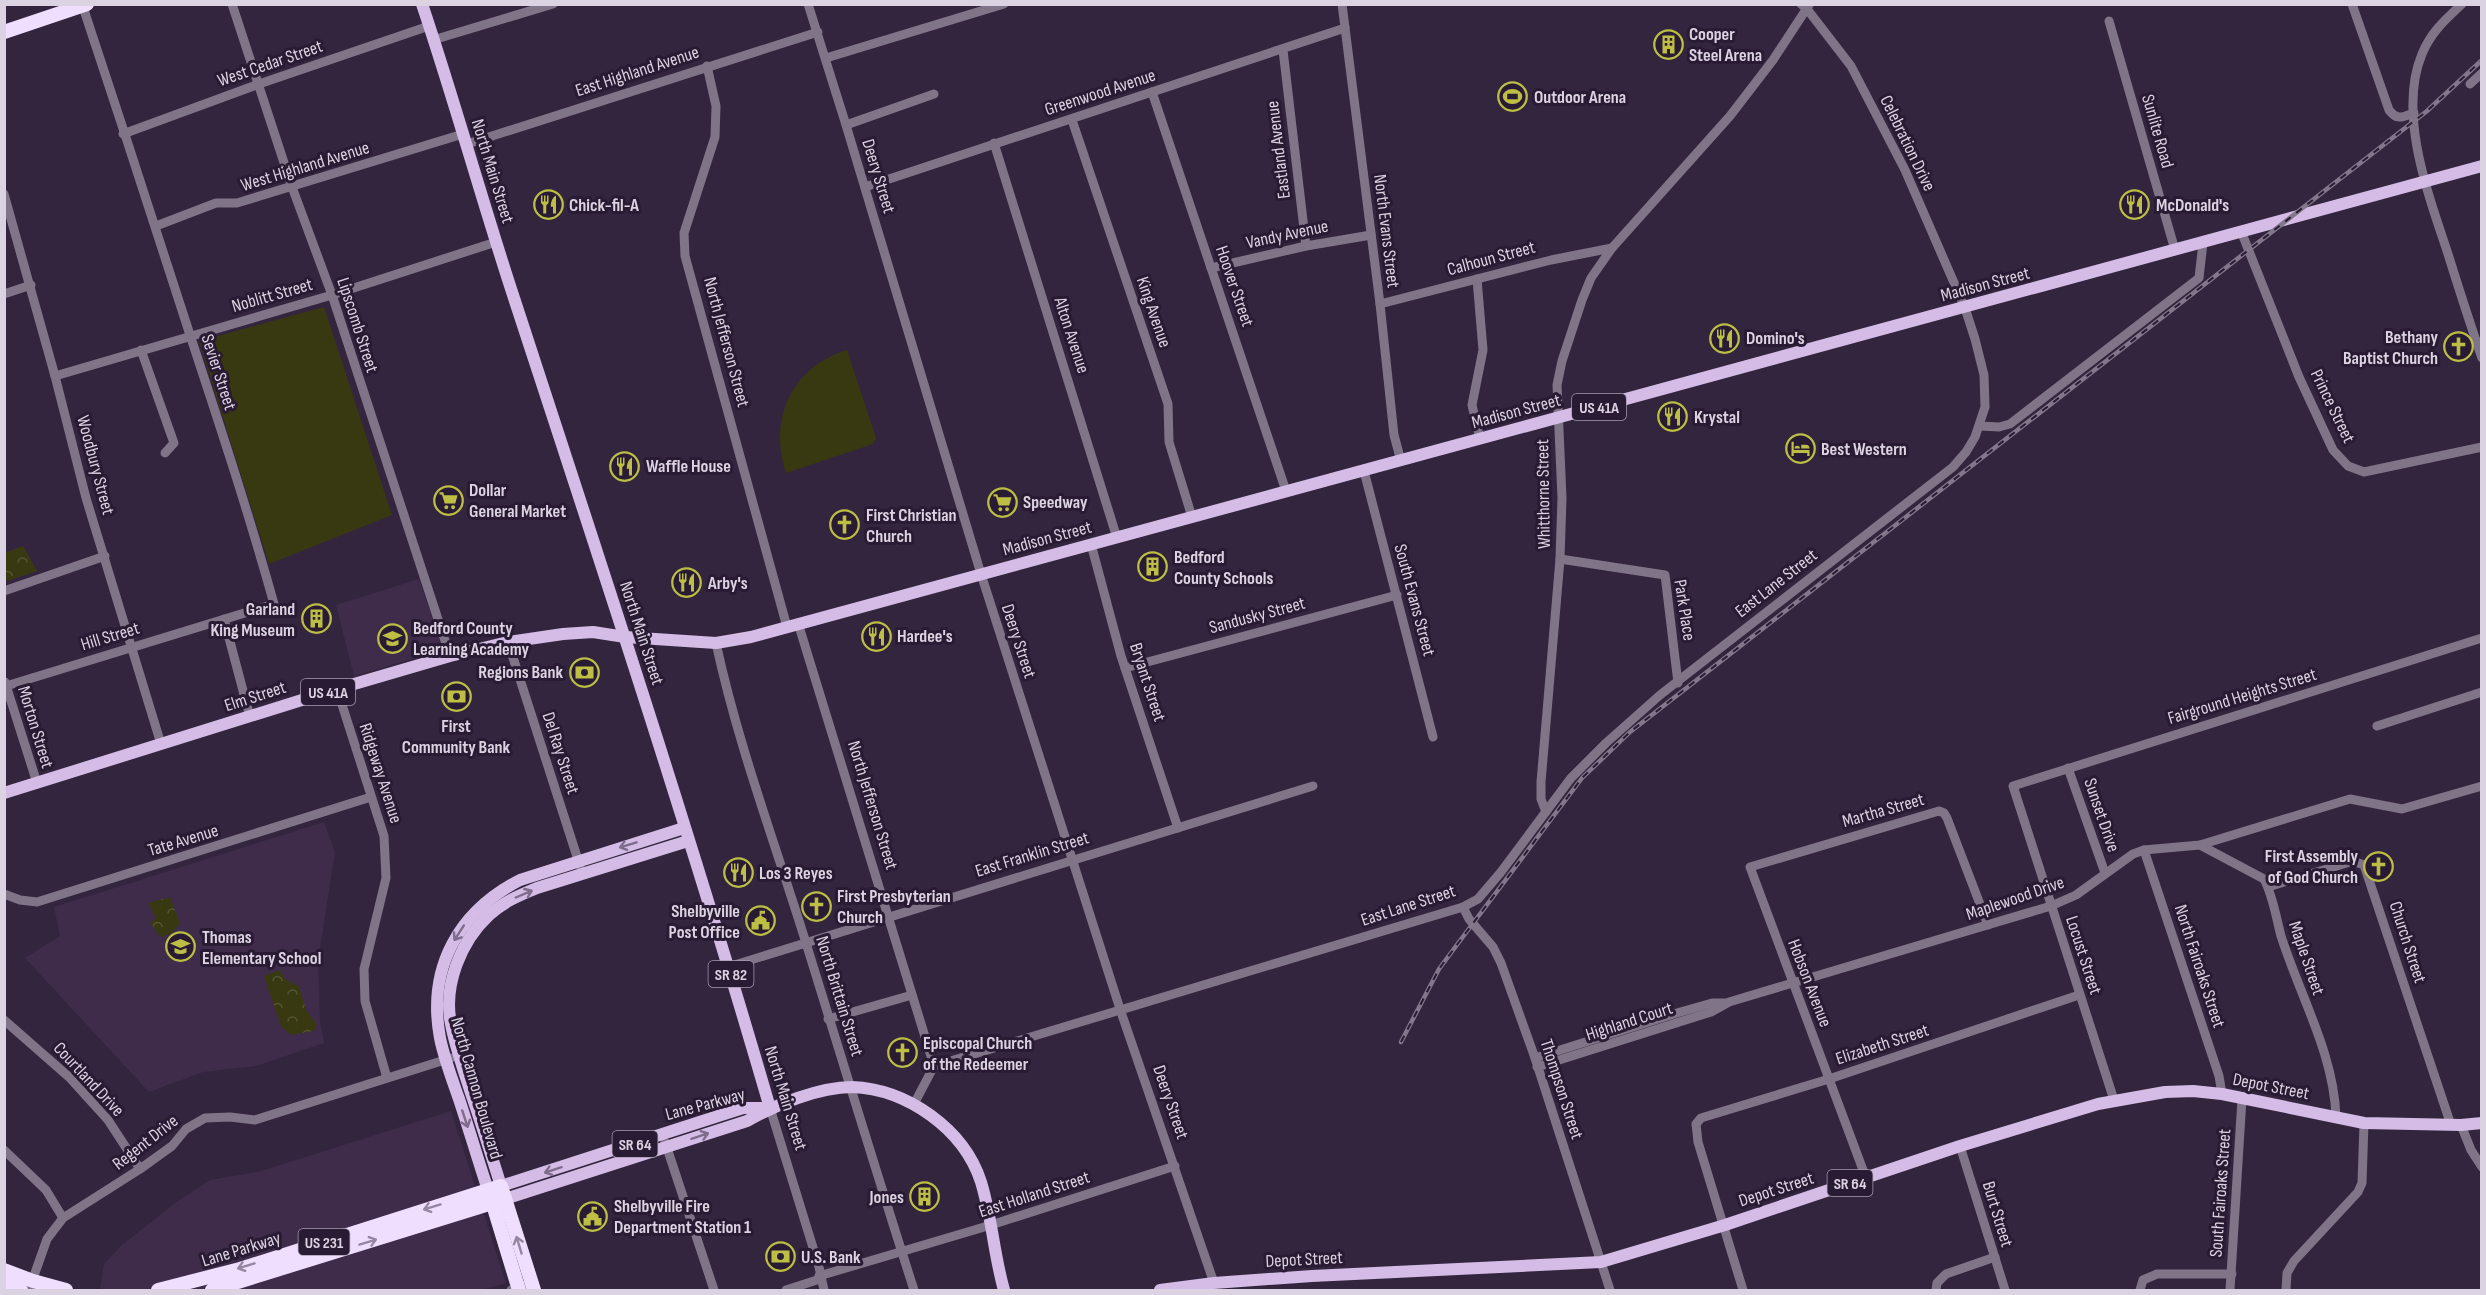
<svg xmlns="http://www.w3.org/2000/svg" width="2486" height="1295" font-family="'Sofia Sans Condensed',sans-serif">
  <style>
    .built { fill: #3f2c4b }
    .park { fill: url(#park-crowns) }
    .pitch { fill: #383911 }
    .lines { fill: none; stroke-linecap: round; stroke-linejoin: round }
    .minor { stroke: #807488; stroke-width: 9 }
    .major { stroke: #d4bce6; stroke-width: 12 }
    .highway { stroke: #efdefd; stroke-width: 14 }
    .rail-casing { stroke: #83778c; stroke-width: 4.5 }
    .rail { stroke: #291b33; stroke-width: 2; stroke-dasharray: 7; stroke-linecap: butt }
    .oneway { stroke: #7e6c8c }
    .oneway2 { stroke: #9686a2 }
    .labels { text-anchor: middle; stroke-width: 6; stroke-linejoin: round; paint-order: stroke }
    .shield { fill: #291b33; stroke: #a69bae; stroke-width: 1.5 }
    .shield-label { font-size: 16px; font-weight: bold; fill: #dbd2e2 }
    .poi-label { font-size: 18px; font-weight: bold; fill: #dbd2e2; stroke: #291b33; text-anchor: start }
    .street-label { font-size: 18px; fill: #dbd2e2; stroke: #291b33 }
  </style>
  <defs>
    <pattern id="park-crowns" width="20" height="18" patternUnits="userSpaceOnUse" patternTransform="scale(1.5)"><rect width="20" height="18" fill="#383911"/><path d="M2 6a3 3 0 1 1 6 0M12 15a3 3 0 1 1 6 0" fill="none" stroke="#545533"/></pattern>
  </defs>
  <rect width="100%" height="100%" fill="#33253e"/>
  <g class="built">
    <path d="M419 579 443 650 354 676 336 605Z"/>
    <path d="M324 822 335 852 318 961 320 1021 324 1043 256 1066 203 1072 149 1092 25 958 60 936 54 907Z"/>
    <path d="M451 1111 506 1283 482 1290H100L104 1264 122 1245 178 1201 210 1180 258 1172Z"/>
  </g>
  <g class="park">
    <path d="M23 546 37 571 7 581 5 576V553Z"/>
    <path d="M170 897 180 923 172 933 160 937 150 922 156 918 148 903Z"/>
    <path d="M280 970 285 979 299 986 306 1010 316 1023V1029L313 1031 291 1035 281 1026 264 976Z"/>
  </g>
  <g class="pitch">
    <path d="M324 307 392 515 269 564 199 341Z"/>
    <path d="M847 350 876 438 873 444 786 473C768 420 791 367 847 350Z"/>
  </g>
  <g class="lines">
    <g class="minor">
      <path d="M232 4 292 187 332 295 450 656"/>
      <path d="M808 4 846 125 981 574 1121 1012 1214 1283"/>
      <path d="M1342 4 1380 304 1394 435 1401 461"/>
      <path d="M2352 4 2389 110C2397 121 2403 117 2414 113"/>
      <path d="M2462 4C2445 20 2431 32 2422 54 2397 114 2429 196 2448 254 2459 289 2470 324 2482 358"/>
      <path d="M2109 21 2175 250"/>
      <path d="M433 40 553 4"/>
      <path d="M1283 50 1306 246"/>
      <path d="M826 58 1004 4"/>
      <path d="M707 66 716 106 715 137 684 233 685 256 787 627"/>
      <path d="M2470 84 2482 73"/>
      <path d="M1152 92 1286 491"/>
      <path d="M1072 120 1168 404 1169 442 1192 517"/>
      <path d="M846 125 934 94"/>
      <path d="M123 134 259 84 429 26"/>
      <path d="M994 143 1117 538"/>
      <path d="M467 144 818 32"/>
      <path d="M865 187 1345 28"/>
      <path d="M4 194 55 376 86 498 161 744"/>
      <path d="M156 226 216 203H237L463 134"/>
      <path d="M2241 231 2299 377 2333 450 2348 466 2364 472 2482 447"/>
      <path d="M1211 268 1306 246 1371 235"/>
      <path d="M1477 279 1483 350 1472 405 1480 439"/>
      <path d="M4 294 31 285"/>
      <path d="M1380 304 1551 260 1612 248"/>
      <path d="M141 350 174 443 165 453"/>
      <path d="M55 376 332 295 496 242"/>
      <path d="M1980 426 1999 427 2010 424 2199 278 2203 243"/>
      <path d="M1364 471 1433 737"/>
      <path d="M1091 544 1121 656 1178 828"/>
      <path d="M1560 559 1665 575 1678 683"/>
      <path d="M4 591 105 556"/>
      <path d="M224 619 250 717"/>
      <path d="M798 623 934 1066"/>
      <path d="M508 642 580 866"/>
      <path d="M716 643C738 745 775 843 806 943 842 1059 877 1175 914 1290"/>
      <path d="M1125 668 1397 595"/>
      <path d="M5 682 37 783"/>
      <path d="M6 686 274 604C249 514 220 426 191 338 155 227 119 115 82 4"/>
      <path d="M337 689 384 836 386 878 364 969 365 1001 387 1078"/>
      <path d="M2377 726 2482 692"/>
      <path d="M2068 768 2105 873"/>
      <path d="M1546 812 1541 799V782L1560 559 1562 498 1557 385 1562 361 1582 300 1591 278 1612 248 1730 116 1773 60 1809 5"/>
      <path d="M2200 845 2264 879C2273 896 2276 917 2281 936 2300 996 2334 1054 2336 1117"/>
      <path d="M2144 850 2219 1076 2222 1094"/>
      <path d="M2268 887 2353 861 2364 865 2451 1125"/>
      <path d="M4 894 20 900 37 902 371 797"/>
      <path d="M1463 907 1469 919 1493 947 1501 963 1535 1058 1610 1290"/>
      <path d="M728 967 1313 786"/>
      <path d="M828 1019 912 995"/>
      <path d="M4 1020 69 1077 108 1120 140 1169"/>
      <path d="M1535 1058 1677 1013 1712 1003H1724"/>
      <path d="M1537 1067 1711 1012 1729 1002 2051 906 2076 895 2133 854 2144 850 2200 845 2350 799 2402 809 2482 786"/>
      <path d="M2114 1100 2013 786 2482 638"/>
      <path d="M914 1104 934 1066 1463 907 1478 899 1501 872 1571 778 1606 743 1660 695 1953 467 1966 452 1975 437 1985 407 1984 375 1975 339 1965 308 1905 170 1851 66 1807 9 1801 4"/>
      <path d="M770 1108 819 1267 824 1290"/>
      <path d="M2461 1125 2471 1150 2482 1167"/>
      <path d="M665 1142 714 1290"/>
      <path d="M1960 1146 2005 1290"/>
      <path d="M4 1150 46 1190 63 1218"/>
      <path d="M1866 1178 1750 867 1939 811 1944 813 1947 818 1988 925"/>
      <path d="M819 1276 991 1225 1175 1166"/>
      <path d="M29 1290 47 1239 63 1218 140 1169 172 1146 186 1129 205 1118 230 1117 255 1120 451 1058"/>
      <path d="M511 1290 531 1283"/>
      <path d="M786 1290 820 1279"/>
      <path d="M1743 1290 1698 1142 1696 1124 1701 1118 1829 1079 2079 995"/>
      <path d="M1936 1290 1937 1283 1946 1274 1995 1257"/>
      <path d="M2140 1290 2143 1280 2157 1274H2232"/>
      <path d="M2230 1290 2242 1099"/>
      <path d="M2286 1290 2287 1273 2294 1261 2358 1192 2362 1183 2364 1123"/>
    </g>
    <g class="major">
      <path d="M422 4C455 102 482 201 514 298 602 567 691 836 770 1108"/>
      <path d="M4 793 337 689 450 656 508 642 563 634 593 632 625 637 716 643 751 637 2482 166"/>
      <path d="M688 841 537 888C520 895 503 902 489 915 461 941 443 985 451 1024 455 1046 463 1068 470 1090 481 1122 491 1154 501 1186L743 1108H770"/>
      <path d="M488 1190C478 1160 469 1129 459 1099 452 1079 444 1058 440 1038 427 968 458 912 520 880L684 828"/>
      <path d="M505 1199 747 1121C775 1105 819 1087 852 1087 907 1089 964 1129 981 1182 992 1218 994 1255 1004 1290"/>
      <path d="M1160 1290 1214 1283 1312 1276 1601 1262 1725 1225 1960 1146 2098 1104 2165 1092 2193 1091 2222 1094 2364 1123 2461 1125 2482 1123"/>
    </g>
    <g class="highway">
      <path d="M4 32 87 4"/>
      <path d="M490 1195 519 1290"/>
      <path d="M4 1270 33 1281 66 1290"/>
      <path d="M4 1282 21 1290"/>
      <path d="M158 1290 240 1269 501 1186 534 1290"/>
      <path d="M212 1290 505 1199"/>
    </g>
    <defs>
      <path id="rail" d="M1401 1042 1439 969 1459 942 1582 778 1630 732 2427 111 2482 60"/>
    </defs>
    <use href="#rail" class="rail-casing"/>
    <use href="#rail" class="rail"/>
  </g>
  <defs><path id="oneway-shaft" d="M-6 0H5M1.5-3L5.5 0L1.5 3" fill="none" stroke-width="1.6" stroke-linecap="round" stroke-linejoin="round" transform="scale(1.5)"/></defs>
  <g class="oneway">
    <use href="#oneway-shaft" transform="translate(628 845) rotate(163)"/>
    <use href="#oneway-shaft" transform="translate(524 894) rotate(-23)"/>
    <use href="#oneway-shaft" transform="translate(459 933) rotate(123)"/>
    <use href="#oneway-shaft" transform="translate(465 1119) rotate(72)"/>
    <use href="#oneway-shaft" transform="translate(700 1136) rotate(-18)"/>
    <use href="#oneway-shaft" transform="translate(553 1170) rotate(162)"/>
  </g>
  <g class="oneway2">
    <use href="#oneway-shaft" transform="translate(432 1207) rotate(163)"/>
    <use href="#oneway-shaft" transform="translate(368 1242) rotate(-17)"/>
    <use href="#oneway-shaft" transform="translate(519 1245) rotate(-107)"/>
    <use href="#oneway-shaft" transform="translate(246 1266) rotate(163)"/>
  </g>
  <defs>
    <symbol id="building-ring" viewBox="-11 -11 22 22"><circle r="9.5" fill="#291b33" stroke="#bcbf43" stroke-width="1.5"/><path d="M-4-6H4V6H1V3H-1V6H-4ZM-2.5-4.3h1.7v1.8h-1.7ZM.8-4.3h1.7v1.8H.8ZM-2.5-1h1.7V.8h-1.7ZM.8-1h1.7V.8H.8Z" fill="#bcbf43"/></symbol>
    <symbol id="stadium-ring" viewBox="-11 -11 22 22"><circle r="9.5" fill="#291b33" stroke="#bcbf43" stroke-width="1.5"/><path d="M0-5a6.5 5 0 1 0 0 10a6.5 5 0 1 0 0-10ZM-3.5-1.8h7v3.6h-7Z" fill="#bcbf43"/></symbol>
    <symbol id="restaurant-ring" viewBox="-11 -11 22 22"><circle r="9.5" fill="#291b33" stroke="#bcbf43" stroke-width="1.5"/><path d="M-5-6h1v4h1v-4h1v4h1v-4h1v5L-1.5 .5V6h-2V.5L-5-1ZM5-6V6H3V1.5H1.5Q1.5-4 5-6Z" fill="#bcbf43"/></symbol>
    <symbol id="church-ring" viewBox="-11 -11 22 22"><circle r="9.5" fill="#291b33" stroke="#bcbf43" stroke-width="1.5"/><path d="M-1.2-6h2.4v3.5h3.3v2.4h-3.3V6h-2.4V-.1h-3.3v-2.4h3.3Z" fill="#bcbf43"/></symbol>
    <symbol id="hotel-ring" viewBox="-11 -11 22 22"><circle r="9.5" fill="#291b33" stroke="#bcbf43" stroke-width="1.5"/><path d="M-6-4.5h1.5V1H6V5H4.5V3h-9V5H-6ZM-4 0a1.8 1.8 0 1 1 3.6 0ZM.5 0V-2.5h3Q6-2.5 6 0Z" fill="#bcbf43"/></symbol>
    <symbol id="supermarket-ring" viewBox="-11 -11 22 22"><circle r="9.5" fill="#291b33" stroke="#bcbf43" stroke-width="1.5"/><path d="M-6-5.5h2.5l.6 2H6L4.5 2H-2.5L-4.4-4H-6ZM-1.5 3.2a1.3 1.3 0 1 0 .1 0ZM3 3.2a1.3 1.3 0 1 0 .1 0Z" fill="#bcbf43"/></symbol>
    <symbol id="school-ring" viewBox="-11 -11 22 22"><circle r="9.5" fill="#291b33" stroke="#bcbf43" stroke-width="1.5"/><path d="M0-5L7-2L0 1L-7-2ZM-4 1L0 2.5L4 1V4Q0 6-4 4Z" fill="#bcbf43"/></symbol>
    <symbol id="bank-ring" viewBox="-11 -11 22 22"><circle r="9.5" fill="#291b33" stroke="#bcbf43" stroke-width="1.5"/><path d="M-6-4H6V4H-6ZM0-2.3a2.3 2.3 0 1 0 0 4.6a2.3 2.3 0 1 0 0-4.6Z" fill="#bcbf43"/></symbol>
    <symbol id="civic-ring" viewBox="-11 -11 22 22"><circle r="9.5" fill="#291b33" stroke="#bcbf43" stroke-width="1.5"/><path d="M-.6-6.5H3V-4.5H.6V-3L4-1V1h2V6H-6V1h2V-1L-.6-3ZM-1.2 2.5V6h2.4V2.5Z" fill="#bcbf43"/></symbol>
  </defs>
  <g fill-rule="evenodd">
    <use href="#building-ring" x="1652" y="28" width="33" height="33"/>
    <use href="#stadium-ring" x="1496" y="80" width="33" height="33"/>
    <use href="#restaurant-ring" x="532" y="188" width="33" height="33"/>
    <use href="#restaurant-ring" x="2118" y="188" width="33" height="33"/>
    <use href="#restaurant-ring" x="1708" y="322" width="33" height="33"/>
    <use href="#church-ring" x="2442" y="330" width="33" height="33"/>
    <use href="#restaurant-ring" x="1656" y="400" width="33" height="33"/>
    <use href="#hotel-ring" x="1784" y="432" width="33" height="33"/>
    <use href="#restaurant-ring" x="608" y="450" width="33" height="33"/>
    <use href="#supermarket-ring" x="432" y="484" width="33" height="33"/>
    <use href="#supermarket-ring" x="986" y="486" width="33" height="33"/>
    <use href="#church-ring" x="828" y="508" width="33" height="33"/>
    <use href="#building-ring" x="1136" y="550" width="33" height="33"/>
    <use href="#restaurant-ring" x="670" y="566" width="33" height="33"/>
    <use href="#building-ring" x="300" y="602" width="33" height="33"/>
    <use href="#restaurant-ring" x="860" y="620" width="33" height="33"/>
    <use href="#school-ring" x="376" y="622" width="33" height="33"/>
    <use href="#bank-ring" x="568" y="656" width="33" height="33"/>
    <use href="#bank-ring" x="440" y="680" width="33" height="33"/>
    <use href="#church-ring" x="2362" y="850" width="33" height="33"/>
    <use href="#restaurant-ring" x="722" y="856" width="33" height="33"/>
    <use href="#church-ring" x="800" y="890" width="33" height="33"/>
    <use href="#civic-ring" x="744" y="904" width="33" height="33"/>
    <use href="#school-ring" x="164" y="930" width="33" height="33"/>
    <use href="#church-ring" x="886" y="1036" width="33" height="33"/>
    <use href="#building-ring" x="908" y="1180" width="33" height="33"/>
    <use href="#civic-ring" x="576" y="1200" width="33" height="33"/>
    <use href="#bank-ring" x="764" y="1240" width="33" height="33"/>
  </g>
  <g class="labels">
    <g class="shield">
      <rect x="1572" y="394" width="54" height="26" rx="4.5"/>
      <rect x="301" y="679" width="54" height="26" rx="4.5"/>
      <rect x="708.5" y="961" width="45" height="26" rx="4.5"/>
      <rect x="612.5" y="1131" width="45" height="26" rx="4.5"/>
      <rect x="1827.5" y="1170" width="45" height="26" rx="4.5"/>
      <rect x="298.5" y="1229" width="51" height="26" rx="4.5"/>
    </g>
    <g class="shield-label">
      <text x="1599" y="413">US 41A</text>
      <text x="328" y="698">US 41A</text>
      <text x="731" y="980">SR 82</text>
      <text x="635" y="1150">SR 64</text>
      <text x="1850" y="1189">SR 64</text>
      <text x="324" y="1248">US 231</text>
    </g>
    <g class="poi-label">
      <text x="1689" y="40">Cooper<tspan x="1689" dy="21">Steel Arena</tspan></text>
      <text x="1534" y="103">Outdoor Arena</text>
      <text x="569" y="211">Chick-fil-A</text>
      <text x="2156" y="211">McDonald's</text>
      <text x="2438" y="343" text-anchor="end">Bethany<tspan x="2438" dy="21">Baptist Church</tspan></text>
      <text x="1746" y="344">Domino's</text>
      <text x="1694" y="423">Krystal</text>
      <text x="1821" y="455">Best Western</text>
      <text x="646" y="472">Waffle House</text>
      <text x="469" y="496">Dollar<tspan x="469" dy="21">General Market</tspan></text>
      <text x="1023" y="508">Speedway</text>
      <text x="866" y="521">First Christian<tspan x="866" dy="21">Church</tspan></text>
      <text x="1174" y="563">Bedford<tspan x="1174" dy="21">County Schools</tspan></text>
      <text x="708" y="589">Arby's</text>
      <text x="295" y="615" text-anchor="end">Garland<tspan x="295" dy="21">King Museum</tspan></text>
      <text x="413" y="634">Bedford County<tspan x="413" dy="21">Learning Academy</tspan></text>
      <text x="897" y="642">Hardee's</text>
      <text x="563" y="678" text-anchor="end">Regions Bank</text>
      <text x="456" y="732" text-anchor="middle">First<tspan x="456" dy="21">Community Bank</tspan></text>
      <text x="2358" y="862" text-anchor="end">First Assembly<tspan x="2358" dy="21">of God Church</tspan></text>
      <text x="759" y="879">Los 3 Reyes</text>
      <text x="837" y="902">First Presbyterian<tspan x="837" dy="21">Church</tspan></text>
      <text x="740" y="917" text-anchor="end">Shelbyville<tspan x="740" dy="21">Post Office</tspan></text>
      <text x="202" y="943">Thomas<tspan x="202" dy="21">Elementary School</tspan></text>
      <text x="923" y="1049">Episcopal Church<tspan x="923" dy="21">of the Redeemer</tspan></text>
      <text x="904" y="1203" text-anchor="end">Jones</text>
      <text x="614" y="1212">Shelbyville Fire<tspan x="614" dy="21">Department Station 1</tspan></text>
      <text x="801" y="1263">U.S. Bank</text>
    </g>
    <g class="street-label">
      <text transform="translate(270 63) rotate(-19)" y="6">West Cedar Street</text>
      <text transform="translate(637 71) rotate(-18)" y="6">East Highland Avenue</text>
      <text transform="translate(1100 92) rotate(-18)" y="6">Greenwood Avenue</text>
      <text transform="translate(2158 131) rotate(74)" y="6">Sunlite Road</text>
      <text transform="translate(1908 143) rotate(64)" y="6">Celebration Drive</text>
      <text transform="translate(1278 150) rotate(-97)" y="6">Eastland Avenue</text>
      <text transform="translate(305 166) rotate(-17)" y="6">West Highland Avenue</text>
      <text transform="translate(493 171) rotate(73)" y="6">North Main Street</text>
      <text transform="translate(879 176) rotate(73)" y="6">Deery Street</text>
      <text transform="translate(1387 231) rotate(83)" y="6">North Evans Street</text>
      <text transform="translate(1287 234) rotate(-12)" y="6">Vandy Avenue</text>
      <text transform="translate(1491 258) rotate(-15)" y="6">Calhoun Street</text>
      <text transform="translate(1985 284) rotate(-15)" y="6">Madison Street</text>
      <text transform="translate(1235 286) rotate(71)" y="6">Hoover Street</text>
      <text transform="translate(272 295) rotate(-16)" y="6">Noblitt Street</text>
      <text transform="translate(1154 312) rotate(71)" y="6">King Avenue</text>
      <text transform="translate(358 325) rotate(72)" y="6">Lipscomb Street</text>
      <text transform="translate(1072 335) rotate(72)" y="6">Alton Avenue</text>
      <text transform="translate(727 342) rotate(75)" y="6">North Jefferson Street</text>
      <text transform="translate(219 372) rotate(72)" y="6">Sevier Street</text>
      <text transform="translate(2333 406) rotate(64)" y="6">Prince Street</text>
      <text transform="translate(1516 411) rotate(-15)" y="6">Madison Street</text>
      <text transform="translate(96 465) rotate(75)" y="6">Woodbury Street</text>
      <text transform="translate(1543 494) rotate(-91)" y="6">Whitthorne Street</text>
      <text transform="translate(1047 538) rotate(-15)" y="6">Madison Street</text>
      <text transform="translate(1776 583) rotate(-38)" y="6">East Lane Street</text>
      <text transform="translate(1415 600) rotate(75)" y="6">South Evans Street</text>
      <text transform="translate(1685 610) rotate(81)" y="6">Park Place</text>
      <text transform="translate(1257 615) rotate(-15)" y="6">Sandusky Street</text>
      <text transform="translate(642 633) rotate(72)" y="6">North Main Street</text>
      <text transform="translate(110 636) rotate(-17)" y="6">Hill Street</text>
      <text transform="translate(1019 641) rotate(72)" y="6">Deery Street</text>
      <text transform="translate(1148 682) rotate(72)" y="6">Bryant Street</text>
      <text transform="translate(255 696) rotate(-18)" y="6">Elm Street</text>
      <text transform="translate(2242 696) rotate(-17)" y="6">Fairground Heights Street</text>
      <text transform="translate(36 727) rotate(73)" y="6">Morton Street</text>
      <text transform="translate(561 753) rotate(72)" y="6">Del Ray Street</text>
      <text transform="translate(381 773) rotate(72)" y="6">Ridgeway Avenue</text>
      <text transform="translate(873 805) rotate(73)" y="6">North Jefferson Street</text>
      <text transform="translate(1883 810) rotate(-16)" y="6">Martha Street</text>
      <text transform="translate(2102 815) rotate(71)" y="6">Sunset Drive</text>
      <text transform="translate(183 840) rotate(-17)" y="6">Tate Avenue</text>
      <text transform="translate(1032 854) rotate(-17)" y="6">East Franklin Street</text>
      <text transform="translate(2015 898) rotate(-19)" y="6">Maplewood Drive</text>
      <text transform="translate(1408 905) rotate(-18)" y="6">East Lane Street</text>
      <text transform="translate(2408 942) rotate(72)" y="6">Church Street</text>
      <text transform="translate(2084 955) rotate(72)" y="6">Locust Street</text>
      <text transform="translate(2307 958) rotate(71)" y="6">Maple Street</text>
      <text transform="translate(2200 966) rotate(72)" y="6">North Fairoaks Street</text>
      <text transform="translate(1810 983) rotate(69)" y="6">Hobson Avenue</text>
      <text transform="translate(840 996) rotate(73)" y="6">North Brittain Street</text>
      <text transform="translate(1629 1021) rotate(-18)" y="6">Highland Court</text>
      <text transform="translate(1882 1044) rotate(-18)" y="6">Elizabeth Street</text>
      <text transform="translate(89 1079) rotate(47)" y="6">Courtland Drive</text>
      <text transform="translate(2271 1086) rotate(11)" y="6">Depot Street</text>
      <text transform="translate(477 1088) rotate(74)" y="6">North Cannon Boulevard</text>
      <text transform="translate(1562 1089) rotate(72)" y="6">Thompson Street</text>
      <text transform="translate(786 1098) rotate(73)" y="6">North Main Street</text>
      <text transform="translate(1171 1102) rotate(71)" y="6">Deery Street</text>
      <text transform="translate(705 1104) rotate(-15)" y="6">Lane Parkway</text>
      <text transform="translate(145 1142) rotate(-38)" y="6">Regent Drive</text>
      <text transform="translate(1776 1189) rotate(-18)" y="6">Depot Street</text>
      <text transform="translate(2220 1193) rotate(-86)" y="6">South Fairoaks Street</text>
      <text transform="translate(1034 1194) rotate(-18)" y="6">East Holland Street</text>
      <text transform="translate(1998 1214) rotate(73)" y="6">Burt Street</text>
      <text transform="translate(241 1249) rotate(-17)" y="6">Lane Parkway</text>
      <text transform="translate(1304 1259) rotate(-3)" y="6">Depot Street</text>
    </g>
  </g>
  <rect width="2486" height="1295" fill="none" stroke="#dbd2e2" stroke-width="12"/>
</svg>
